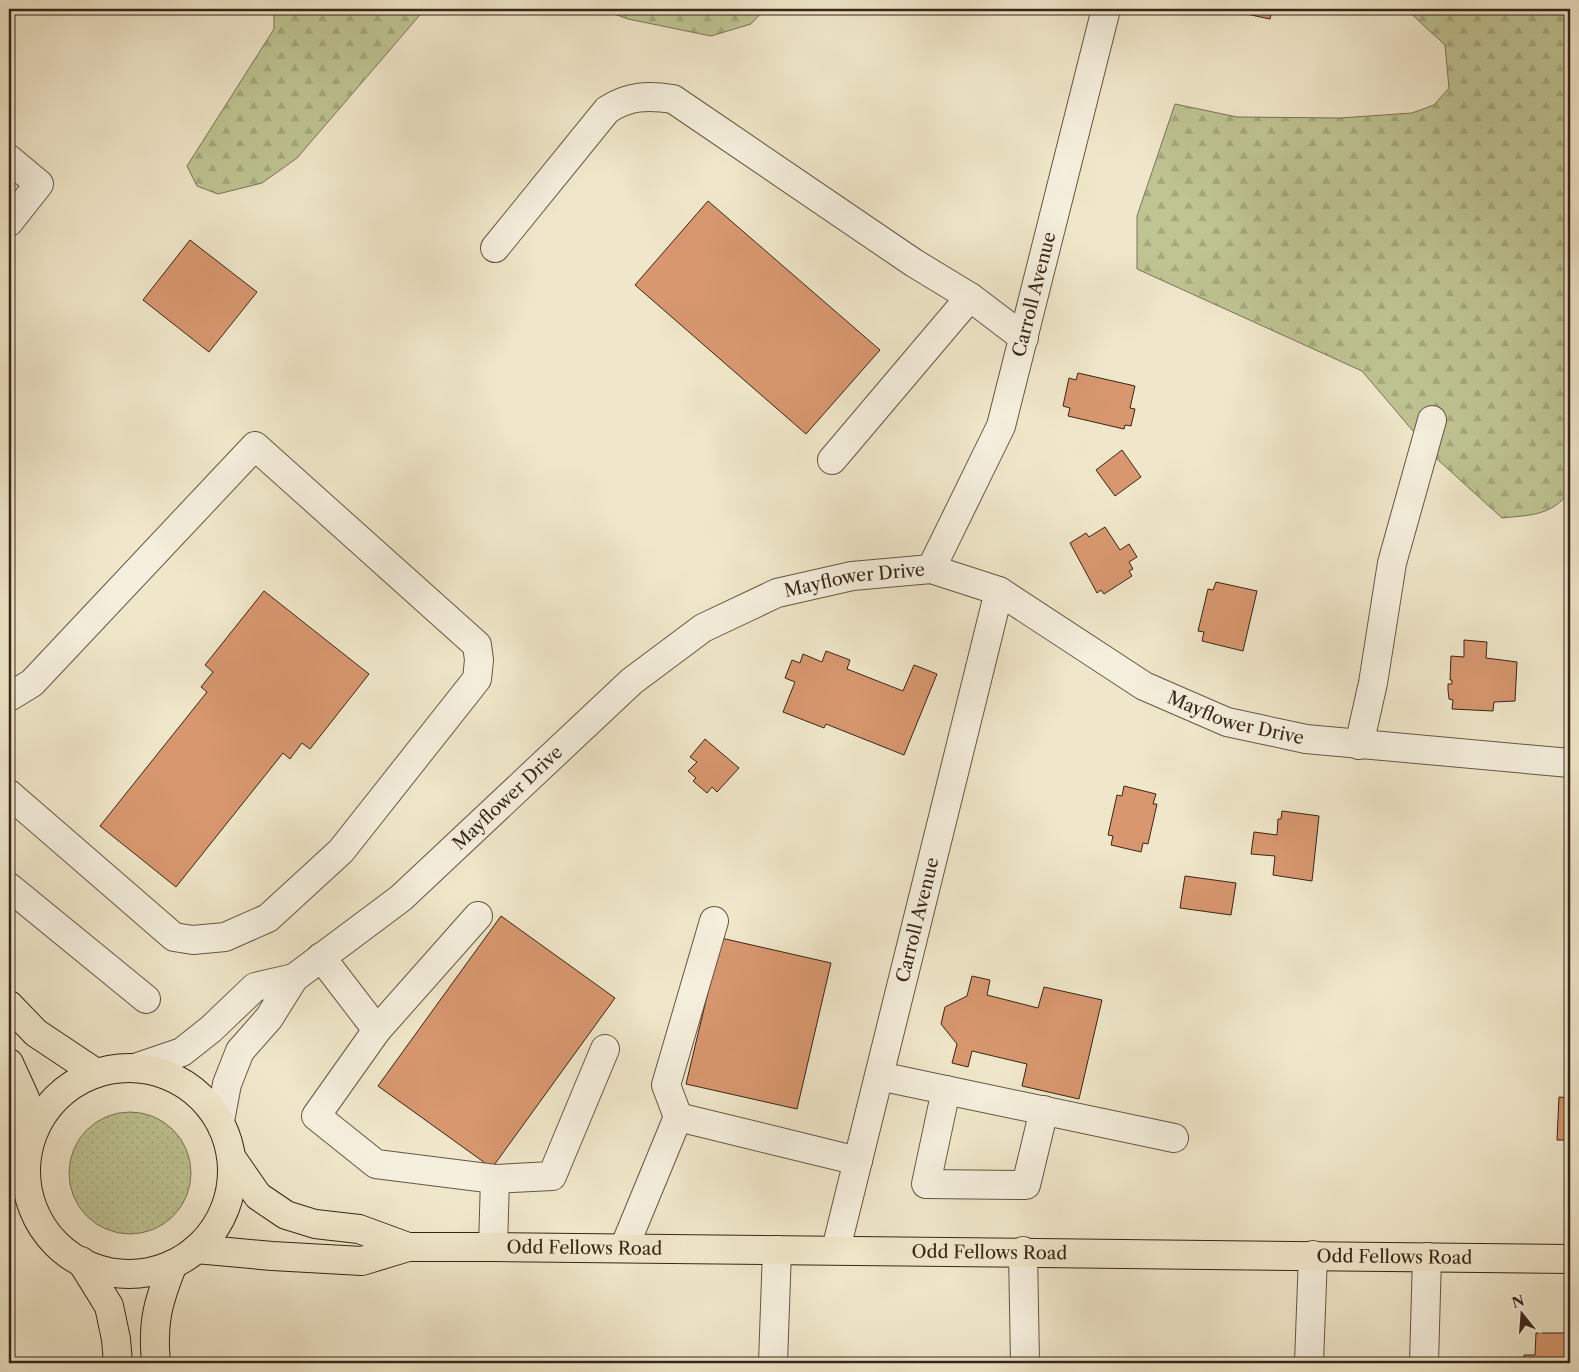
<svg xmlns="http://www.w3.org/2000/svg" width="1579" height="1372" font-family="'Libre Caslon Text',serif">
  <style>
    .green { fill: url(#green-dots); stroke: #7b7456 }
    .forest { fill: url(#forest-firs); stroke: #7b7456 }
    .building { fill: #d8976f; stroke: #372518 }
    .lines { fill: none; stroke-linecap: round; stroke-linejoin: round }
    .minor-casing { stroke: #655644; stroke-width: 30 }
    .major-casing { stroke: #372518; stroke-width: 30 }
    .minor { stroke: #f5efdd; stroke-width: 28 }
    .major { stroke: #f0e7ca; stroke-width: 28 }
    .labels { text-anchor: middle; stroke-width: 4.5; stroke-linejoin: round; paint-order: stroke }
    .street-label { font-size: 18px; fill: #372518; stroke: #f5efdd }
  </style>
  <defs>
    <pattern id="green-dots" width="8" height="8" patternUnits="userSpaceOnUse" patternTransform="scale(1.25)"><rect width="8" height="8" fill="#bfc493"/><path d="M2 2h.1M6 6h.1" fill="none" stroke="#a5a87e" stroke-width="1.8" stroke-linecap="round"/></pattern>
    <pattern id="forest-firs" width="22" height="20" patternUnits="userSpaceOnUse" patternTransform="scale(1.25)"><rect width="22" height="20" fill="#bfc493"/><path d="M5 1l3.5 6h-7zM16 11l3.5 6h-7z" fill="#a5a87e"/></pattern>
  </defs>
  <rect width="100%" height="100%" fill="#f0e7ca"/>
  <filter id="stains"><feTurbulence type="fractalNoise" baseFrequency=".004" numOctaves="4"/><feColorMatrix values="0 0 0 0 .2 0 0 0 0 .09 0 0 0 0 .02 0 0 0 .5 -.17"/></filter>
  <radialGradient id="worn" r=".72"><stop offset=".6" stop-color="#630" stop-opacity="0"/><stop offset="1" stop-color="#630" stop-opacity=".3"/></radialGradient>
  <circle class="green" cx="130" cy="1173" r="61"/>
  <g class="forest">
    <path d="M274 9H425L297 158 262 183 218 194 197 186 187 166 274 29Z"/>
    <path d="M600 9H765L751 24 711 36 628 19Z"/>
    <path d="M1406 9H1570V491C1552 516 1530 515 1502 518L1436 458 1362 371 1137 269V216L1175 104 1237 117 1340 118 1412 113 1434 105 1449 88 1445 45Z"/>
  </g>
  <g class="building">
    <path d="M1223 9H1272L1270 19Z"/>
    <path d="M708 201 880 350 806 434 635 285Z"/>
    <path d="M190 240 257 292 209 352 143 300Z"/>
    <path d="M1078 373 1135 386 1130 408 1135 409 1131 426 1125 425 1124 429 1068 416 1070 408 1063 406 1069 378 1076 380Z"/>
    <path d="M1122 450 1141 477 1115 496 1096 470Z"/>
    <path d="M1105 527 1120 550 1129 544 1137 557 1129 562 1133 569 1129 571 1132 576 1104 594 1101 590 1097 593 1070 543 1086 533 1089 537Z"/>
    <path d="M1216 582 1257 591 1243 651 1202 641 1204 632 1198 631 1208 589 1213 590Z"/>
    <path d="M264 591 369 674 310 749 302 743 290 759 283 753 176 887 100 826 207 692 201 687 213 672 205 665Z"/>
    <path d="M1464 640 1487 642 1486 658 1517 662 1515 701 1494 702 1493 711 1452 709 1453 700 1449 699 1448 690V684H1452V680H1450L1451 656 1464 657Z"/>
    <path d="M826 651 850 660 847 669 903 691 914 665 937 674 904 755 826 724 824 728 783 712 795 682 785 678 792 660 800 663 803 654 822 662Z"/>
    <path d="M705 739 739 768 717 792 712 787 707 793 693 781 696 778 688 771 697 762 690 757Z"/>
    <path d="M1124 786 1156 794 1153 804H1157L1148 844 1143 843 1141 852 1111 845 1113 836 1108 835 1117 795 1122 796Z"/>
    <path d="M1282 811 1319 816 1312 881 1273 875 1275 856 1251 854 1254 832 1277 835 1278 819H1281Z"/>
    <path d="M1185 876 1236 883 1231 915 1180 908Z"/>
    <path d="M501 916 615 998 492 1168 378 1086Z"/>
    <path d="M721 938 831 963 797 1109 686 1084Z"/>
    <path d="M972 976 990 980 987 995 1038 1008 1044 987 1102 1000 1079 1099 1022 1086 1027 1064 972 1051 968 1067 952 1063 957 1044 941 1024 945 1007 967 996Z"/>
    <path d="M1559 1097 1570 1098V1140H1557Z"/>
    <path d="M1536 1333H1570V1363H1524V1355H1535Z"/>
  </g>
  <g class="lines">
    <defs>
      <g id="minor">
        <path d="M9 159 39 184 9 222"/>
        <path d="M495 248 607 110C628 96 647 95 673 99L914 263 970 297"/>
        <path d="M832 460 970 297 1024 338"/>
        <path id="s1" d="M931 569 1001 426 1106 9"/>
        <path d="M9 697 32 683 255 446 477 645 479 660 477 679 341 851 268 918 225 937 193 940 174 937 9 794"/>
        <path d="M1359 745 1373 683 1392 563 1432 420"/>
        <path d="M9 887 146 999"/>
        <path d="M321 957 377 1030 316 1116 376 1164 495 1179 493 1247"/>
        <path d="M377 1030 478 916"/>
        <path d="M135 1068 182 1052 211 1029 255 987 294 978"/>
        <path d="M879 1076 1174 1138"/>
        <path d="M946 1090 926 1184 1026 1185 1044 1110"/>
        <path d="M678 1117 666 1085 714 921"/>
        <path id="s2" d="M220 1121 227 1084 240 1051 269 1018 294 978 401 898 632 681 703 628 777 593 852 576 931 569 999 591 1144 686 1227 722 1306 739 1570 763"/>
        <path d="M495 1179 552 1176 605 1049"/>
        <path d="M624 1248 678 1117 858 1161"/>
        <path id="s3" d="M836 1249 999 591"/>
        <path d="M1023 1251 1025 1363"/>
        <path d="M773 1363 777 1250"/>
        <path d="M1309 1363 1313 1255"/>
        <path d="M1424 1363 1427 1257"/>
      </g>
      <g id="major">
        <path d="M9 1005 36 1033 96 1073"/>
        <path d="M9 1063 25 1098 28 1141"/>
        <circle cx="129" cy="1171" r="103"/>
        <path d="M233 1160 258 1196 286 1215 315 1224 359 1229 408 1247"/>
        <path id="s4" d="M196 1249 272 1256 362 1261 408 1247H493L1570 1259"/>
        <path d="M81 1261 109 1306 116 1339 118 1363"/>
        <path d="M156 1363C152 1322 158 1302 173 1264"/>
      </g>
    </defs>
    <use href="#minor" class="minor-casing"/>
    <use href="#major" class="major-casing"/>
    <use href="#minor" class="minor"/>
    <use href="#major" class="major"/>
  </g>
  <g class="labels">
    <g class="street-label">
      <text dy="6" stroke="none"><textPath href="#s1" startOffset="295">Carroll Avenue</textPath></text>
      <text dy="6" stroke="none"><textPath href="#s2" startOffset="864">Mayflower Drive</textPath></text>
      <text dy="6" stroke="none"><textPath href="#s2" startOffset="1284">Mayflower Drive</textPath></text>
      <text dy="6" stroke="none"><textPath href="#s2" startOffset="444">Mayflower Drive</textPath></text>
      <text dy="6" stroke="none"><textPath href="#s3" startOffset="339">Carroll Avenue</textPath></text>
      <text dy="6" stroke="none"><textPath href="#s4" startOffset="391">Odd Fellows Road</textPath></text>
      <text dy="6" stroke="none"><textPath href="#s4" startOffset="796">Odd Fellows Road</textPath></text>
      <text dy="6" stroke="none"><textPath href="#s4" startOffset="1201">Odd Fellows Road</textPath></text>
    </g>
  </g>
  <rect width="1579" height="1372" fill="none" stroke="#f0e7ca" stroke-width="30"/>
  <rect x="10" y="10" width="1559" height="1352" fill="none" stroke="#372518" stroke-width="2.5"/>
  <rect x="15" y="15" width="1549" height="1342" fill="none" stroke="#372518"/>
  <g transform="translate(1522 1314) rotate(343)" stroke="#f5efdd" stroke-width="4" paint-order="stroke">
  <path d="M0-4L9 19L0 12L-9 19Z" fill="#372518"/>
  <text y="-8" font-size="14" font-weight="bold" text-anchor="middle" fill="#372518">N</text>
  </g>
  <rect width="100%" height="100%" filter="url(#stains)"/>
  <rect width="100%" height="100%" fill="url(#worn)"/>
</svg>
